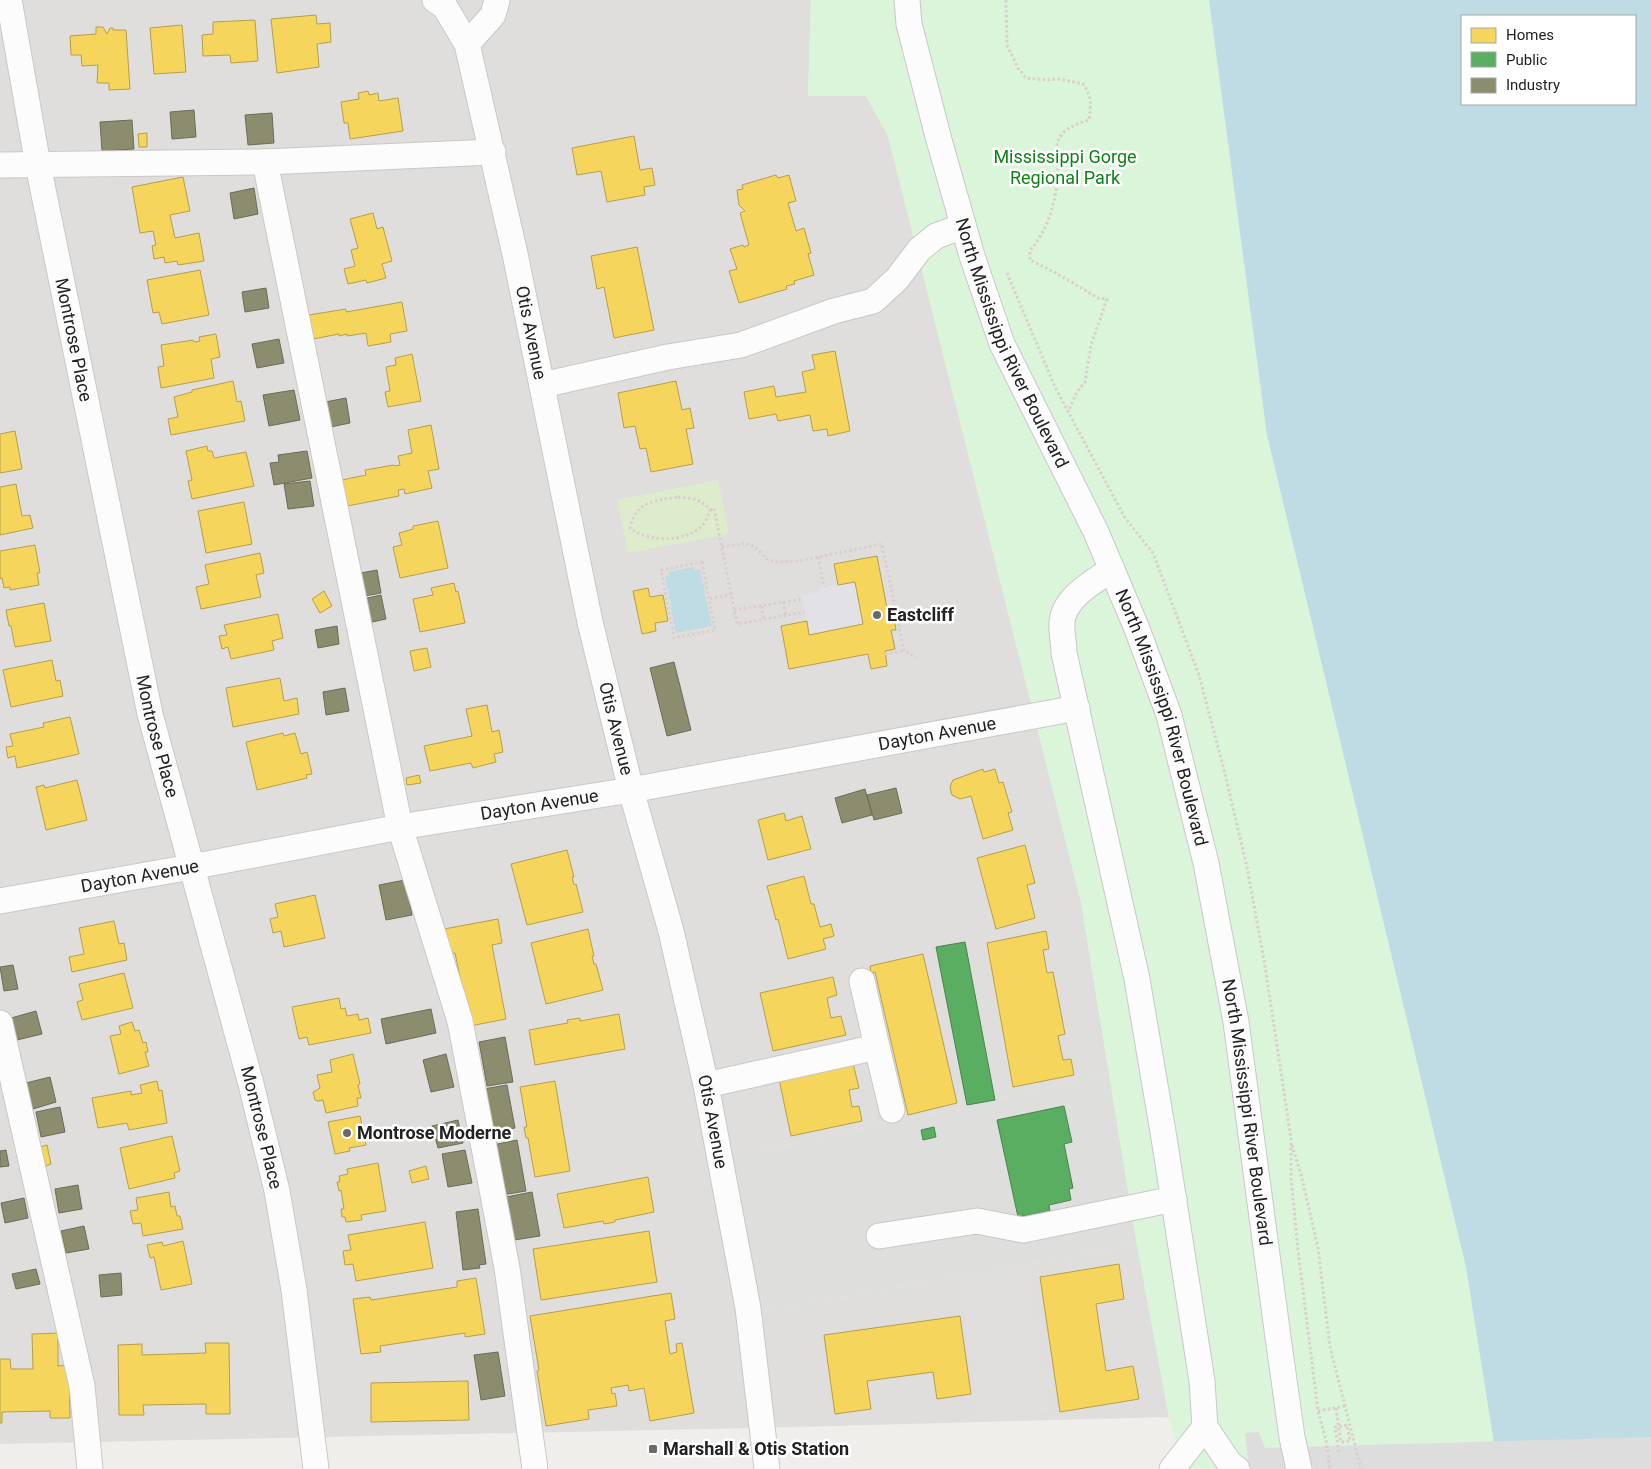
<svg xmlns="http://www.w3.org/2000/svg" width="1651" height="1469" font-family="Roboto,sans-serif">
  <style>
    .residential { fill: #dfdedc }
    .religious { fill: #dededc }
    .grass { fill: #ddeccb }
    .park { fill: #daf5da }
    .parking { fill: #e0dfde }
    .plaza { fill: #e2e1e5 }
    .water { fill: #bfdbe3; fill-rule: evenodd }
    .pier { fill: #dedddd }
    .homes { fill: #f6d55c; stroke: #b69f4b }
    .public { fill: #5aae61; stroke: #49844e }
    .industry { fill: #8c8c6e; stroke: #6c6c57 }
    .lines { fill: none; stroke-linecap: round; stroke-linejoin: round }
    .minor-casing { stroke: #c9c8c7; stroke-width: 27 }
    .path { stroke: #dccecd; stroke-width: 3; stroke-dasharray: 2.5 2.5; stroke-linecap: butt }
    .minor { stroke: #fdfcfc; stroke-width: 25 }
    .poi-dot { fill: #6a6968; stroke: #fff; stroke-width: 2 }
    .labels { text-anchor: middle; stroke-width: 5; stroke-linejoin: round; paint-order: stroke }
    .park-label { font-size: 18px; fill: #0c8416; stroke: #fff }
    .street-label { font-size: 18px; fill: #222; stroke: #fff }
    .poi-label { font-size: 18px; font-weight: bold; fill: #222; stroke: #fff; text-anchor: start }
  </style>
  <rect width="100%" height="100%" fill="#f0eeeb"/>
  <path class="residential" d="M0 0H811L808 96H866L888 135 1081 902 1109 1074 706 1163 744 1315 1137 1245 1169 1417 796 1427 0 1444Z"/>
  <path class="religious" d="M1109 1074 1137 1245 744 1315 706 1163Z"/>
  <path class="grass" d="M718 480 729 534 628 553 617 500Z"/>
  <path class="park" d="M811 0H1209L1267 435 1466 1267 1498 1469H1183L1169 1417 1137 1245 1081 902 888 136 866 96H808Z"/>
  <path class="parking" d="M1026 1267 1050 1411 983 1421 960 1278Z"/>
  <path class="plaza" d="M855 582 863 624 809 635 801 596 820 592V588Z"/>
  <g class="water">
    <path d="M1209 0H1651V1469H1498L1466 1267 1267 435ZM1462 16H1635V104H1462Z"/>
    <path d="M694 567 695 570 700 569 712 626 676 633 665 576 669 575V572Z"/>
  </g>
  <path class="pier" d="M1259 1432 1265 1448 1651 1437V1469H1249L1245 1433Z"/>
  <g class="homes">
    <path d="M316 15 317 24 330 23 331 42 317 44 319 67 277 73 271 19Z"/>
    <path d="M255 20 258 61 231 63 230 55 203 56 202 35 213 34V22Z"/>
    <path d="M182 25 186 72 154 74 150 28Z"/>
    <path d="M96 27H103L107 34 110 28H113V30H126L130 89 109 90V83H97L98 65 82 66 81 55H71L70 36 96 34Z"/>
    <path d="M368 91 369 95 378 93 379 101 398 98 403 131 350 139 348 123H344L341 102 359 99 358 93Z"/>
    <path d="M147 133V147H139L138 134Z"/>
    <path d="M634 136 640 170 652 168 655 185 644 187 645 195 607 202 601 171 577 175 572 148Z"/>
    <path d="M776 175 778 178 789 175 796 201 788 203 796 231 804 228 811 253 808 254 814 275 794 281 795 284 786 286 787 289 739 303 729 271 737 269 730 249 743 245 744 247 749 245 740 213 745 211 739 205 737 190 743 189 742 185Z"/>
    <path d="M183 177 190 211 170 215 175 238 199 233 204 261 178 265 177 261 165 263 164 257 154 259 152 246 156 245 153 231 140 233 132 187Z"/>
    <path d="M373 213 377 229 383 227 392 261 382 264 386 278 367 283 366 280 348 284 344 269 355 266 351 250 358 248 350 219Z"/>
    <path d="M637 247 654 330 614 338 604 287 597 289 591 256Z"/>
    <path d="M200 270 209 315 162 324 159 312 153 313 147 280Z"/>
    <path d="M402 302 407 331 390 334 391 342 368 346 366 333 347 336V334L339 336V334L313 339 309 315 346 309V312Z"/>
    <path d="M216 334 220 357 211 359 214 378 161 388 158 367 164 366 161 345 193 340 194 342 200 341 199 337Z"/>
    <path d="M835 351 850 431 828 436 827 429 813 431 810 415 778 421 776 414 749 419 744 392 774 386 776 397 806 392 802 372 815 369 812 355Z"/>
    <path d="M412 354 421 401 388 407 385 392 390 391 386 367 396 365 395 358Z"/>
    <path d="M233 381 237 402 241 401 245 421 171 435 168 419 178 417 174 397 192 392V390Z"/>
    <path d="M676 381 682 410 690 408 694 428 686 429 693 464 651 472 646 448 640 449 635 426 624 428 618 393Z"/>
    <path d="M431 425 439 469 428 471 432 488 405 494 404 489 398 490 399 496 342 507 337 481 366 475 365 470 394 465 395 466 400 465 398 456 412 453 408 430Z"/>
    <path d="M15 431 22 469 0 473V434Z"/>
    <path d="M207 446 208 451H212L214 458 246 452 254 486 192 499 188 481 192 480 186 451Z"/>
    <path d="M16 484 22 516 30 515 33 528 0 535V487Z"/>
    <path d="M244 502 252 544 206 553 198 511Z"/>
    <path d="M438 521 448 568 400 578 393 547 402 545 399 533 413 529V526Z"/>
    <path d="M35 545 40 573H37L39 585 10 590V587L4 588 2 578 0 579V551Z"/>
    <path d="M260 553 264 573 256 575 261 597 201 609 196 587 209 584 205 565Z"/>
    <path d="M877 556 887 608 892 607 896 630H891L895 649 885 651 887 666 871 669 868 654 789 669 781 626 807 621 809 635 863 624 855 582 838 585 834 564Z"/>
    <path d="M454 583 456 592 458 591 465 623 420 632 413 599 433 595 431 588Z"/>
    <path d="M648 588 650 597 663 595 668 621 655 623 656 631 642 634 633 591Z"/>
    <path d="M324 591 332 606 320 613 312 599Z"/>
    <path d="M44 603 51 641 15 647 11 626H9L6 610Z"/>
    <path d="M278 614 283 638 272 641 274 650 231 659 228 647 222 649 219 636 227 635 224 625Z"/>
    <path d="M427 648 431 667 414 671 410 651Z"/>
    <path d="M52 660 56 681 60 680 63 696 11 707 3 670Z"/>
    <path d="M280 678 284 701 297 698 299 714 233 727 226 688Z"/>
    <path d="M487 705 492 732 499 730 503 752 494 754 496 762 473 768 471 763 430 771 424 746 472 736 466 709Z"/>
    <path d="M70 717 79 754 17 768 15 756 8 758 6 747 13 746 10 734 44 727 43 723Z"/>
    <path d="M283 733 284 736 295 733 301 754 307 752 312 774 306 775 307 778 257 790 246 742Z"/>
    <path d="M983 769 984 772 995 769 999 783 1003 782 1012 812 1008 813 1013 830 983 839 971 796 960 799 952 795 950 787 953 780Z"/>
    <path d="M419 775 421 783 407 785 406 778Z"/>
    <path d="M77 780 87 820 46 830 36 787 44 785 45 788Z"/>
    <path d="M784 813 786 821 802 816 811 849 768 860 758 820Z"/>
    <path d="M1025 845 1035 883 1027 885 1035 918 996 929 977 858Z"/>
    <path d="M567 850 574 877H572L574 885 576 884 583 912 527 925 511 864Z"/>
    <path d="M804 876 811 904H814L820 927 831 924 834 936 823 939 826 949 788 959 778 919 776 920 767 886Z"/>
    <path d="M315 895 325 938 284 947 281 931 273 933 270 919 278 917 275 904Z"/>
    <path d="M498 919 502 943 492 945 506 1019 470 1026 455 953 449 954 444 929Z"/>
    <path d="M114 921 119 944 124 943 127 960 72 972 69 957 84 954 79 928Z"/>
    <path d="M588 929 594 956H592L594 964H596L603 990 546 1004 531 943Z"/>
    <path d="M1046 931 1049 949 1043 950 1047 973 1053 972 1065 1034 1058 1036 1063 1060 1071 1059 1074 1075 1013 1087 987 943Z"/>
    <path d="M923 954 957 1103 908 1115 875 972 871 973 870 966Z"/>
    <path d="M124 973 133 1008 82 1020 77 1002 83 1000 79 984Z"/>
    <path d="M833 977 837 995 827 998 831 1018 841 1016 846 1035 773 1051 760 993Z"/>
    <path d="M339 998 341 1009 345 1008 347 1016 358 1014 359 1020 368 1018 371 1033 309 1045 307 1037 299 1039 292 1007Z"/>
    <path d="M619 1014 625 1049 535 1065 529 1030 568 1023 567 1020 580 1018V1021Z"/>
    <path d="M132 1022 135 1031 139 1030 143 1043 146 1042 148 1052H145L149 1066 119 1074 110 1036 121 1034 119 1026Z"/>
    <path d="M353 1054 360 1084 358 1085 361 1098H357L358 1106 326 1113 323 1100 319 1101 315 1100 313 1092 320 1088 317 1075 332 1072 330 1060Z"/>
    <path d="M853 1063 859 1088 849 1090 852 1107 859 1106 862 1121 791 1136 779 1079Z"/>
    <path d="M157 1081 159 1091 162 1090 167 1123 129 1130 127 1123 98 1128 92 1098 131 1091V1095L142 1093 140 1085Z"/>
    <path d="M555 1081 570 1171 535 1177 528 1138H526L524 1127H527L520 1087Z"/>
    <path d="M360 1116 366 1145 349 1148 350 1151 335 1154 328 1122Z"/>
    <path d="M172 1136 180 1171 174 1173 175 1178 129 1189 120 1148Z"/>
    <path d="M47 1145 51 1164 43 1167 40 1147Z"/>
    <path d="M378 1163 386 1211 361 1215 362 1220 346 1222 345 1217H342L341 1209H344L341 1190 339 1191 337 1182H340L339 1176 348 1174 347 1169Z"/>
    <path d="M426 1166 429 1179 412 1183 409 1171Z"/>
    <path d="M648 1177 654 1212 615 1220V1222L604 1224 603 1221 564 1228 557 1194Z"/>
    <path d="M169 1192 171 1207 175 1206 177 1216H180L183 1229 143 1236 141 1223 133 1224 130 1211 138 1210 136 1198Z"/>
    <path d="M425 1222 433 1268 356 1281 353 1264 345 1265 343 1251 351 1250 348 1235Z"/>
    <path d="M649 1231 657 1282 541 1300 533 1249Z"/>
    <path d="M183 1241 192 1284 161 1290 154 1257 150 1258 147 1245 162 1242 163 1246Z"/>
    <path d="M1119 1264 1124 1299 1096 1304 1106 1371 1133 1366 1139 1399 1060 1412 1040 1277Z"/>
    <path d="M476 1278 485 1334 465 1337V1333L380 1346 381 1352 361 1354 353 1299 370 1297 371 1300 457 1287V1281Z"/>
    <path d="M671 1293 675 1319 665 1321 670 1354 677 1352 676 1344 682 1343 694 1413 650 1421 644 1388 629 1391 628 1385 611 1388 612 1394 615 1393 617 1406 588 1410 589 1419 546 1426 537 1371 539 1370 530 1316Z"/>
    <path d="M960 1316 971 1394 937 1399 933 1372 867 1381 871 1409 835 1414 824 1335Z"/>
    <path d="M58 1333V1366L69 1365 70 1418H50V1411L2 1412V1423H0V1359H10L11 1369H33L32 1334Z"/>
    <path d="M205 1343H229L230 1414H206V1404L143 1405 144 1415H119L118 1345 142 1344V1355L206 1353Z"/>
    <path d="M468 1381 469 1420 371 1422V1383Z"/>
  </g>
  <g class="public">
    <path d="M965 942 995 1100 967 1105 936 947Z"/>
    <path d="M1064 1106 1072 1142 1064 1144 1073 1188 1069 1189 1071 1200 1049 1205 1050 1211 1018 1217 997 1120Z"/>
    <path d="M934 1127 936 1137 923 1140 921 1130Z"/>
  </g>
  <g class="industry">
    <path d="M194 110 196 137 172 139 170 112Z"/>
    <path d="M272 113 274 143 248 145 245 115Z"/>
    <path d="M132 120 134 149 102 151 100 122Z"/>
    <path d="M254 188 258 214 234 219 230 193Z"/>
    <path d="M266 288 269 308 245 312 242 292Z"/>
    <path d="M279 339 284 363 257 368 252 344Z"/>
    <path d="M294 390 300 420 269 426 263 395Z"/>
    <path d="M346 398 350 423 326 428 320 403Z"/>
    <path d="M307 451 312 478 274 485 270 463 279 462 278 455Z"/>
    <path d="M310 481 314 506 288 509 284 484Z"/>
    <path d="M377 570 381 593 359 597 355 574Z"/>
    <path d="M381 595 386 619 363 624 358 600Z"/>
    <path d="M337 626 339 644 318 648 315 630Z"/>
    <path d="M674 662 691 730 667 736 650 668Z"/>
    <path d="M345 688 349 711 326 715 323 692Z"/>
    <path d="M896 788 902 813 874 820 867 795Z"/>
    <path d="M865 789 872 815 842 823 835 798Z"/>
    <path d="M405 880 412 915 386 920 379 885Z"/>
    <path d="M13 965 18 989 4 991 0 967Z"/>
    <path d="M431 1009 436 1033 386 1044 381 1019Z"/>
    <path d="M36 1011 42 1034 17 1040 11 1018Z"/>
    <path d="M505 1037 513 1082 487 1086 479 1042Z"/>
    <path d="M446 1054 454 1087 431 1092 423 1060Z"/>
    <path d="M50 1077 56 1102 33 1109 26 1083Z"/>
    <path d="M507 1085 515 1128 491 1132 483 1089Z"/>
    <path d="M60 1107 65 1132 41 1137 36 1112Z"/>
    <path d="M458 1120 463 1143 438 1148 432 1126Z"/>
    <path d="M517 1140 526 1191 502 1195 493 1145Z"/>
    <path d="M6 1150 9 1166 0 1167V1151Z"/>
    <path d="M465 1150 472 1183 448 1187 442 1154Z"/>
    <path d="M78 1185 82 1209 59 1213 55 1189Z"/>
    <path d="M532 1192 540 1236 514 1240 506 1197Z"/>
    <path d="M24 1198 28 1218 5 1223 1 1203Z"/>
    <path d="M478 1209 486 1264 479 1265 480 1268 463 1270 456 1212Z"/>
    <path d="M84 1226 89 1249 66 1253 61 1231Z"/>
    <path d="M36 1269 40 1284 16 1289 12 1274Z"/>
    <path d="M121 1273 122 1295 101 1297 99 1275Z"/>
    <path d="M498 1352 505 1396 481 1400 474 1355Z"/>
  </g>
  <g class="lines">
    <defs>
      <g id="minor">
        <path id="s1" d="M9 0 38 165 150 714 251 1084 277 1191 294 1290 316 1469"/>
        <path id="s2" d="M435 0 445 7 467 44 515 254 590 622 631 790 671 931 706 1085 748 1308 767 1469"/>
        <path id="s3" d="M907 0 909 24 939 140 972 256 1002 344 1096 532 1137 629 1169 715 1206 863 1236 1022 1277 1330 1292 1437 1299 1469"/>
        <path d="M467 44 493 15 497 0"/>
        <path d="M265 162 400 827 460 1021 507 1268 535 1469"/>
        <path d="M0 165 265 162 493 152"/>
        <path d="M542 385 668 357 741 345 834 311 873 301 897 279 919 250 936 236 963 226"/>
        <path d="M1112 569C1094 582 1064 597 1062 622 1061 632 1064 643 1064 653L1137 979 1164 1138 1202 1381 1205 1427 1230 1464 1237 1469"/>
        <path id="s4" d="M0 901 191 867 400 827 631 790 1077 708"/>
        <path d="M0 1023 82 1386 90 1469"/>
        <path d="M877 1047 892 1110"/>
        <path d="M706 1085 877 1047 862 981"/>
        <path d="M879 1236 977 1221 1023 1230 1174 1199"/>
        <path d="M1172 1469 1205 1427"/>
      </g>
    </defs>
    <use href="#minor" class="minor-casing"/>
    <g class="path">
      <path d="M1006 0 1007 45 1018 68 1026 78 1047 80 1059 79 1083 84C1092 96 1091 105 1089 120 1077 124 1063 128 1058 141 1055 149 1058 159 1058 168 1058 195 1049 230 1030 250V260L1056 273 1098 298 1107 299 1091 345 1085 382 1077 392 1068 412"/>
      <path d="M1007 273 1055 387 1125 518 1153 553 1199 675 1224 770 1247 867 1265 966 1291 1139V1178L1298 1250 1318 1411 1326 1440 1330 1469"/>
      <path d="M678 497C692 498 701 499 710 510 708 515 706 523 701 527 683 543 649 542 630 528 636 501 654 501 678 497Z"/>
      <path d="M710 510 714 508 737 624 805 612"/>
      <path d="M722 547 745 543 755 547 767 559 777 562 799 561 882 544 904 651 916 657"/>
      <path d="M818 557 824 587"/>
      <path d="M702 562 715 630 674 638 661 570Z"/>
      <path d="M710 599 731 594"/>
      <path d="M783 602 786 616"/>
      <path d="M761 606 764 619"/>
      <path d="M734 610 802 599"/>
      <path d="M885 654 904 651"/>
      <path d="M1292 1145 1302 1178 1318 1248 1330 1347 1361 1469"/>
      <path d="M1336 1408 1341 1442 1350 1441 1347 1425 1335 1427 1339 1453"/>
      <path d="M1318 1411 1345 1406"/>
    </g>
    <use href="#minor" class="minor"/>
  </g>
  <g class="poi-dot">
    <circle cx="877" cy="615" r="5"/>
    <circle cx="347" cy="1133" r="5"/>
    <rect x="648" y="1444" width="10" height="10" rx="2.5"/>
  </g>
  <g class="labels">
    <g class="park-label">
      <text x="1065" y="163">Mississippi Gorge<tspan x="1065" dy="21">Regional Park</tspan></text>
    </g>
    <g class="street-label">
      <text dy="6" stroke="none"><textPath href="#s2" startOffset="351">Otis Avenue</textPath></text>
      <text dy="6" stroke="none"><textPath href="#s1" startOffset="346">Montrose Place</textPath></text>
      <text dy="6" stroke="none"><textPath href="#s3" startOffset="360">North Mississippi River Boulevard</textPath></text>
      <text dy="6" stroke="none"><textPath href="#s3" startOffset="765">North Mississippi River Boulevard</textPath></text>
      <text dy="6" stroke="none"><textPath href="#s2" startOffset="756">Otis Avenue</textPath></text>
      <text dy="6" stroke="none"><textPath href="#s4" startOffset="952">Dayton Avenue</textPath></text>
      <text dy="6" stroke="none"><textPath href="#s1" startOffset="751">Montrose Place</textPath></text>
      <text dy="6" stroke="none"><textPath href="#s4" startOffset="548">Dayton Avenue</textPath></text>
      <text dy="6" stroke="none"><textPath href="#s4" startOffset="142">Dayton Avenue</textPath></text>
      <text dy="6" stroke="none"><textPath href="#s3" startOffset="1170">North Mississippi River Boulevard</textPath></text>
      <text dy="6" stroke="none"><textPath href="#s2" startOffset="1161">Otis Avenue</textPath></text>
      <text dy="6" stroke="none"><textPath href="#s1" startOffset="1156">Montrose Place</textPath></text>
    </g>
    <g class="poi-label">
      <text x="887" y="621">Eastcliff</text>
      <text x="357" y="1139">Montrose Moderne</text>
      <text x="663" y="1455">Marshall &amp; Otis Station</text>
    </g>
  </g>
  <rect x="1461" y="15" width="175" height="90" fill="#ffffff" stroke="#a7a7a7"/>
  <rect x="1471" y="28" width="25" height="15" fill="#f6d55c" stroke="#a7a7a7"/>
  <text x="1506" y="40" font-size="15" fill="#222222">Homes</text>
  <rect x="1471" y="52" width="25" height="15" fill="#5aae61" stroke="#a7a7a7"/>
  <text x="1506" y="65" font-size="15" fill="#222222">Public</text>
  <rect x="1471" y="78" width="25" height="15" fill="#8c8c6e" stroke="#a7a7a7"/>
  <text x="1506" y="90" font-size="15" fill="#222222">Industry</text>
</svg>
